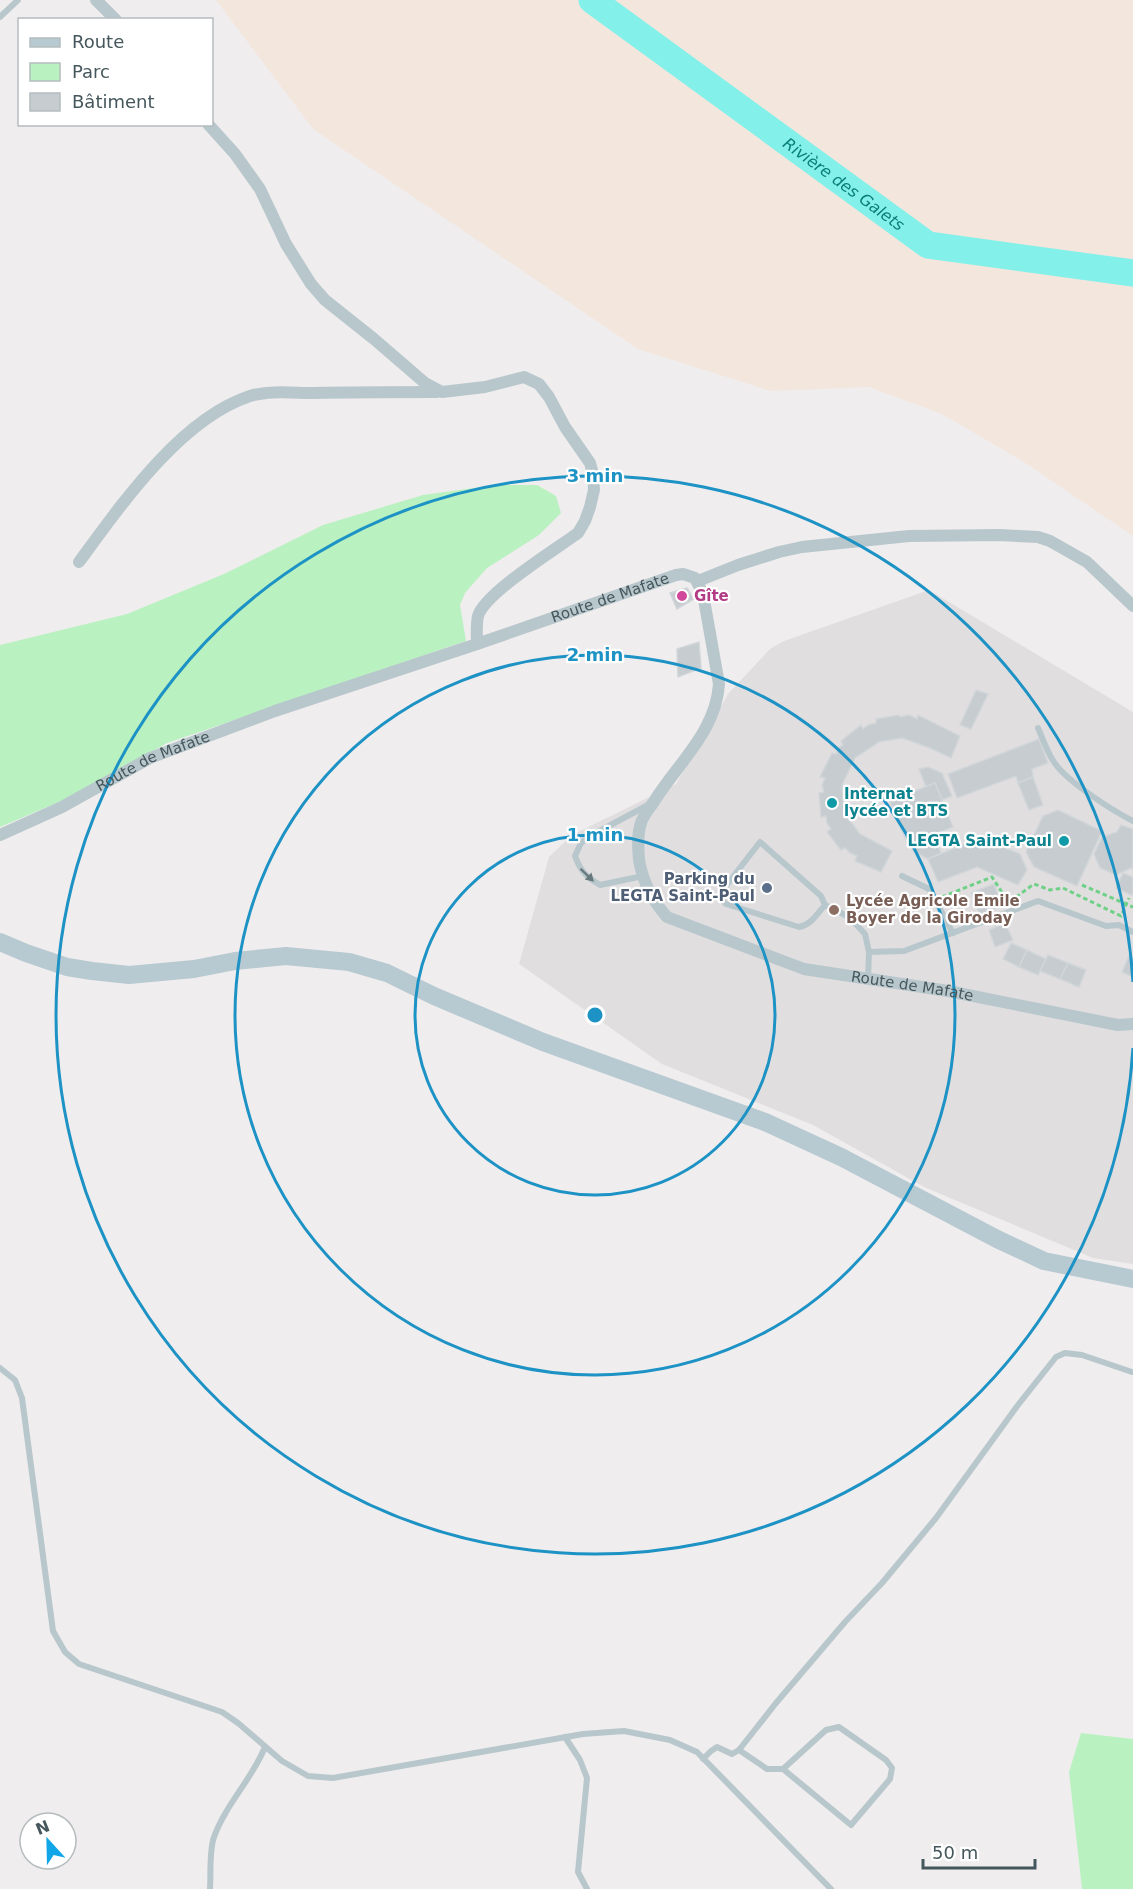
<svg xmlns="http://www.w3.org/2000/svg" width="1133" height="1889" font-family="'DejaVu Sans',sans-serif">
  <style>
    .education { fill: #e1dee0 }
    .green { fill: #b9f1c0 }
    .sand { fill: #f3e6dd }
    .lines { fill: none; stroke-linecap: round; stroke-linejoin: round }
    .river { stroke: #84f0ea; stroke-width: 27 }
    .building { fill: #c7ccd1; stroke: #d1d6d9; stroke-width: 1.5 }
    .path { stroke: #6fd087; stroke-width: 3; stroke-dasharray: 4.5 3; stroke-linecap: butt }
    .lane { stroke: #b8c7cc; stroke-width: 6 }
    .street { stroke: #b8c7cc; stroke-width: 12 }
    .secondary { stroke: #b8cad1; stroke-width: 18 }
    .oneway { fill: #68797e }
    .ring { fill: none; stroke: #1d92c4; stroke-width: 3 }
    .hotel-dot { fill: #d1479c; stroke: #fff; stroke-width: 2 }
    .culture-dot { fill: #0f9aa8; stroke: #fff; stroke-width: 2 }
    .service-dot { fill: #5c6f8a; stroke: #fff; stroke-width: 2 }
    .education-dot { fill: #8d6e63; stroke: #fff; stroke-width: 2 }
    .labels { text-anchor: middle; stroke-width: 4.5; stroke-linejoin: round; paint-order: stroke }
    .hotel-label { font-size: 15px; font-weight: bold; fill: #b23c85; stroke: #fff; text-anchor: start }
    .street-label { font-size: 15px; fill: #45575c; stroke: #fff }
    .culture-label { font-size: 15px; font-weight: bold; fill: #0d838f; stroke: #fff; text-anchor: start }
    .service-label { font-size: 15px; font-weight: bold; fill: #4e5e75; stroke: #fff; text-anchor: end }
    .education-label { font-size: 15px; font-weight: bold; fill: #785e54; stroke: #fff; text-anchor: start }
    .water-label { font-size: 16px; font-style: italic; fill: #097f79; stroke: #fff }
    .centre { fill: #1d92c4; stroke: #fff; stroke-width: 3 }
    .ring-label { font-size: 18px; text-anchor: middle; font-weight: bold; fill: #1d92c4; stroke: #fff; stroke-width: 4.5; stroke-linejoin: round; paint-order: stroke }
  </style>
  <rect width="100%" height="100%" fill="#f0edee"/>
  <path class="education" d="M929 590 1133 712V1264L1093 1258 924 1187 813 1125 662 1064 519 964 549 857 572 835 676 784 728 694 770 649 784 641Z"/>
  <g class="green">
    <path d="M495 485H537L556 496 561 513 539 535 487 568 465 593 460 605 466 641 167 743 75 795 0 827V645L127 614 224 574 323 525 423 495Z"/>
    <path d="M1081 1733 1133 1739V1889H1082L1069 1772Z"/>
  </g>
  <path class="sand" d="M216 0H1133V536L1024 462 942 414 869 387 771 391 638 349 313 129Z"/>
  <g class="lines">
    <path class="river" id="s1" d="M592 0 928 245 1133 273"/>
  </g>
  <g class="building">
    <path d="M687 588 694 599 677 609 670 593Z"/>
    <path d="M699 642 701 668 678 677 677 649Z"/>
    <path d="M976 690 988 694 971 729 960 725Z"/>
    <path d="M899 715 900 717 909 715 917 719 918 715 960 736 951 758 930 748 902 738 879 742 855 758 842 785 844 813 860 834 892 851 881 872 855 861 857 856 850 853 845 848 841 850 827 832 831 829 827 823 826 816 821 817 819 793 824 792 822 785 825 778 820 777 832 753 836 754 839 747 843 745 841 741 861 725 863 729 868 725 876 723V719Z"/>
    <path d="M1039 739 1048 763 1032 769 1033 777 1018 783 1016 776 957 798 948 774Z"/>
    <path d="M928 767 942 773 952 796 942 800 935 783 926 787 919 769Z"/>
    <path d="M1033 777 1043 805 1029 810 1018 783Z"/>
    <path d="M935 783 953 827 908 845 890 801Z"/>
    <path d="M1058 810 1102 831 1077 886 1034 867 1026 852 1043 816Z"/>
    <path d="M1121 825 1133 829V869L1131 868 1116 875 1100 868 1094 854 1102 837 1117 832Z"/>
    <path d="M933 835 941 853 928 859 913 851 910 844Z"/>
    <path d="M986 840 1020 854 1027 870 1018 885 977 867 938 882 928 859 967 843 968 846 976 843 983 845Z"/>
    <path d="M1123 873 1133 877V894L1131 895 1116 888Z"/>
    <path d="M994 884 1002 905 980 915 971 893Z"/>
    <path d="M1005 923 1013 940 995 947 989 930Z"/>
    <path d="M1011 943 1027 950 1019 967 1003 959Z"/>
    <path d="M1027 950 1046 959 1038 975 1019 967Z"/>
    <path d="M1048 955 1068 963 1060 979 1040 971Z"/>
    <path d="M1129 956 1133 958V977L1122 972Z"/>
    <path d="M1068 963 1086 970 1079 987 1060 979Z"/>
  </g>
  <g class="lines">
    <g class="path">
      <path d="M1082 885 1133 907"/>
      <path d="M942 897 992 877 1007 900 1009 899"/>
      <path d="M1016 897 1034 884 1050 890 1063 888 1121 916 1129 898"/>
    </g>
    <g class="lane">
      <path d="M0 17 18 0"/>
      <path d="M1038 728C1043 739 1047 752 1054 762 1066 781 1113 811 1133 821"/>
      <path d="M643 876 600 885C586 877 580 870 575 856L581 843 592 835 648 805"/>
      <path d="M902 876 929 889 953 933"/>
      <path d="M825 905C817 914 811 925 799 927L726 904 721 899 722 891 760 842 821 896 825 905 849 917 865 934 869 952"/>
      <path d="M868 979 869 952 904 951 1038 901 1106 926 1119 925 1133 932"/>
      <path d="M0 1368 15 1380 22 1398 53 1631 65 1652 79 1664 222 1712 238 1723 282 1761 308 1776 333 1778 583 1734 624 1731 670 1740 697 1752 831 1889"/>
      <path d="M565 1737 580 1760 587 1778 578 1872 587 1889"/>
      <path d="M739 1750 767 1769H783L851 1825 890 1779 892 1768 886 1760 839 1727 826 1730 783 1769"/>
      <path d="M703 1759 711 1751 717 1747 732 1754 739 1750 776 1703 845 1622 882 1583 936 1518 1018 1405 1056 1357 1065 1353 1082 1355 1132 1372"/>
      <path d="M210 1889C211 1874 209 1851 214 1837 226 1804 252 1779 265 1747"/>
    </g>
    <g class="street">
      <path d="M96 0 116 20"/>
      <path d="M208 124 235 154 260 189 286 244 311 284 325 300 374 339 425 383 442 392 485 387 524 377 539 384 549 397 565 427 590 463 593 474 594 490 590 507 585 521 578 533C556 549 485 593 478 616 476 625 477 636 477 644"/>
      <path d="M79 562C121 505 180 419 250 396 270 390 294 393 314 393 355 392 396 392 437 392"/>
      <path d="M698 581 738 565 779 552 802 547 909 536 999 535 1038 537 1050 541 1087 562 1133 606"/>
      <path id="s2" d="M0 835 62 807 150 758 275 711 477 644 676 575 683 574 695 578 703 594 719 684C716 731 679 762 655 800 651 807 643 815 641 823 637 835 638 848 639 860 643 883 652 900 667 917L804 969 948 991 1118 1025 1133 1024"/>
    </g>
    <path class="secondary" d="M0 942 26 953 67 967 92 971 129 975 194 969 235 961 286 956 349 962 387 973 434 996 543 1042 765 1122 841 1157 997 1239 1044 1261 1133 1279"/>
  </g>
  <defs><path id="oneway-solid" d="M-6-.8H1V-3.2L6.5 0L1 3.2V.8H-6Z" transform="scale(1.5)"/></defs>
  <use class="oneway" href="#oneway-solid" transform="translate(587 875) rotate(44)"/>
  <g class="ring">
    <circle cx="595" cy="1015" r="180"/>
    <circle cx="595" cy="1015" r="360"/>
    <path d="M1133 1048A539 539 0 1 1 1133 982"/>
  </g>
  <circle class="hotel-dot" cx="682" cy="596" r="6"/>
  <g class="culture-dot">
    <circle cx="832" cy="803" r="6"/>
    <circle cx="1064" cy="841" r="6"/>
  </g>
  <circle class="service-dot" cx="767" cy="888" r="6"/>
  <circle class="education-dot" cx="834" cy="910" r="6"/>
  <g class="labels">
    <g class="hotel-label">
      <text x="694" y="601">Gîte</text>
    </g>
    <g class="street-label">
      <text dy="5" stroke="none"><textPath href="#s2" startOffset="656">Route de Mafate</textPath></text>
      <text dy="5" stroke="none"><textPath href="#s2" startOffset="170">Route de Mafate</textPath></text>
      <text dy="5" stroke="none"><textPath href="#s2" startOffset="1374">Route de Mafate</textPath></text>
    </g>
    <g class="culture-label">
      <text x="844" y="799">Internat<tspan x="844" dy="17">lycée et BTS</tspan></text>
      <text x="1052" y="846" text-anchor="end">LEGTA Saint-Paul</text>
    </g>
    <g class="service-label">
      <text x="755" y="884">Parking du<tspan x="755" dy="17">LEGTA Saint-Paul</tspan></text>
    </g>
    <g class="education-label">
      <text x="846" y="906">Lycée Agricole Emile<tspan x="846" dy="17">Boyer de la Giroday</tspan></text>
    </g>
    <g class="water-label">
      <text dy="6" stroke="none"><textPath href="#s1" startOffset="312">Rivière des Galets</textPath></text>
    </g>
  </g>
  <circle cx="595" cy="1015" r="9" class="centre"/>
  <g class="ring-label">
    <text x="595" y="482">3 min</text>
    <text x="595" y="661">2 min</text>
    <text x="595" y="841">1 min</text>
  </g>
  <rect x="18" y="18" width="195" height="108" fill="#ffffff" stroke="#b5bcbe" stroke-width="1.5"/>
  <rect x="30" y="38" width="30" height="9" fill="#b8cad1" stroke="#b5bcbe" stroke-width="1.5"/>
  <text x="72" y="48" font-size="18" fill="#45575c">Route</text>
  <rect x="30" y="63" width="30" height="18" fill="#b9f1c0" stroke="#b5bcbe" stroke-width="1.5"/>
  <text x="72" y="78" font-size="18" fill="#45575c">Parc</text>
  <rect x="30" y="93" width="30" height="18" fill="#c7ccd1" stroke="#b5bcbe" stroke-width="1.5"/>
  <text x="72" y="108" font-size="18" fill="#45575c">Bâtiment</text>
  <g transform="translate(48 1841) rotate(338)"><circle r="28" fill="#ffffff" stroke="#b5bcbe" stroke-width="1.5"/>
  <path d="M0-4.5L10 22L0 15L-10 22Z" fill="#10a6e7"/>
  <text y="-9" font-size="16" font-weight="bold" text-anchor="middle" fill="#45575c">N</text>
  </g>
  <path d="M923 1859v9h112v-9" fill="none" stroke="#45575c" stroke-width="3"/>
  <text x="932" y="1859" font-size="18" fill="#45575c" stroke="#ffffff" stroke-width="4.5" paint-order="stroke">50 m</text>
</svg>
